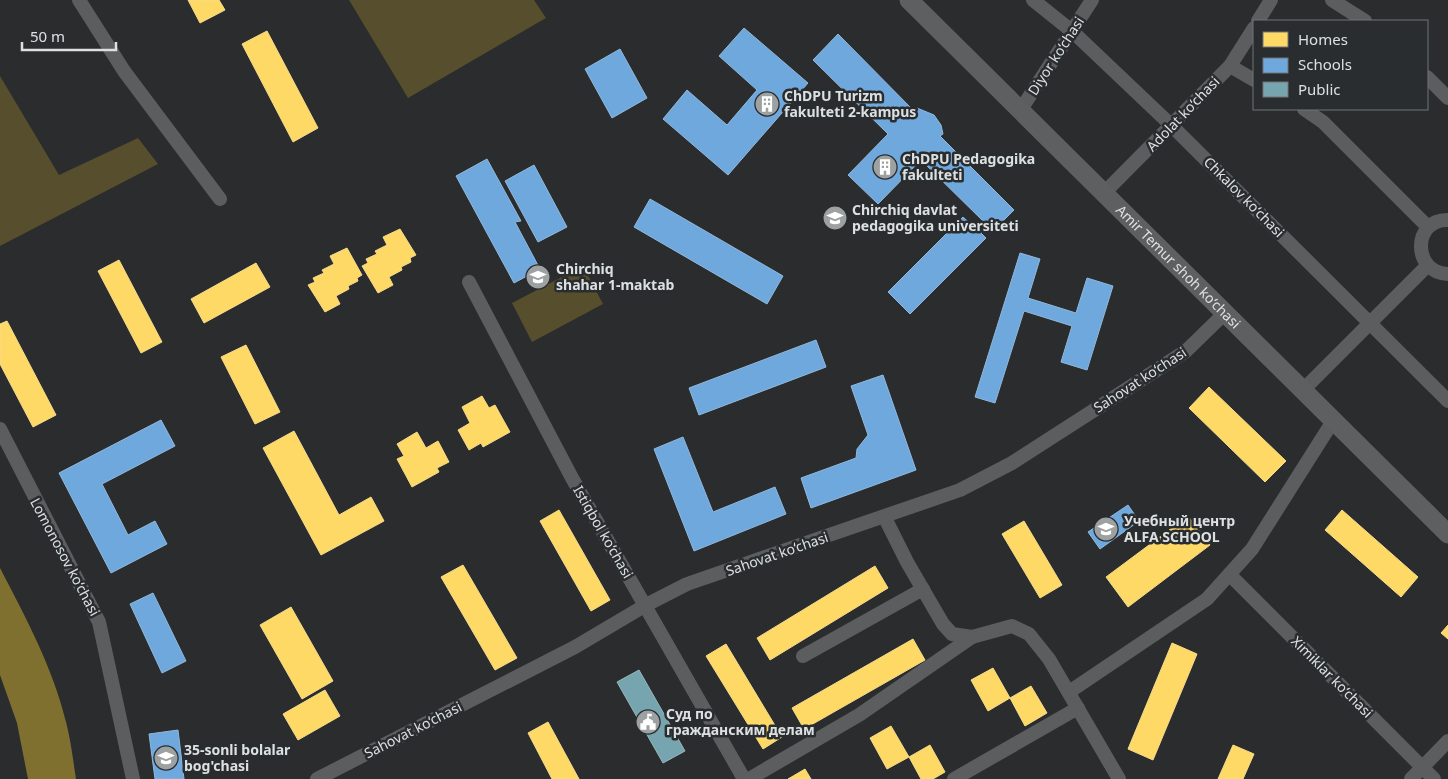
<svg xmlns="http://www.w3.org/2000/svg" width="1448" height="779" font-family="'Noto Sans',sans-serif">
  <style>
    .green { fill: #564e2d }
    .water { fill: #80702f }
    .homes { fill: #ffd966; stroke: #f5db8b }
    .schools { fill: #6fa8dc; stroke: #90b9de }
    .public { fill: #76a5af; stroke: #95b7be }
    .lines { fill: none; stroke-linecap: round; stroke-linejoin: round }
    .street { stroke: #5c5d5e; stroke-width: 14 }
    .secondary { stroke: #5e5f60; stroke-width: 19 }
    .labels { text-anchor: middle; stroke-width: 5; stroke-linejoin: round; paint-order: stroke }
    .street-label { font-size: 14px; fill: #dde0e1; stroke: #292d2f }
    .poi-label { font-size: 14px; font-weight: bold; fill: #dde0e1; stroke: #292d2f; text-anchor: start }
  </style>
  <rect width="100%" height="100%" fill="#2a2c2e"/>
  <g class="green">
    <path d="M349 0H534L546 18 408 98Z"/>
    <path d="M0 76 59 175 138 138 158 164 0 246Z"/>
    <path d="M583 266 603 304 532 342 512 303Z"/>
  </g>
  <path class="water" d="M0 568C26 618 53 668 66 722 71 741 73 760 76 779H28L17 723 0 675Z"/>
  <g class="homes">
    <path d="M188 0H219L225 10 200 23Z"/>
    <path d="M267 31 318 128 293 142 242 44Z"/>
    <path d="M400 229 416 255 410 258 411 262 401 267 402 270 389 277 393 285 378 293 362 266 368 263 366 259 377 254 375 251 387 245 383 237Z"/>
    <path d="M347 248 362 275 357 278 358 281 348 286 349 289 336 296 340 304 325 312 308 285 315 282 313 278 324 273 322 270 334 264 330 256Z"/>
    <path d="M119 260 162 342 141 353 98 271Z"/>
    <path d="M256 263 270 287 204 323 191 299Z"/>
    <path d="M7 321 56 415 33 427 0 364V324Z"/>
    <path d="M246 345 280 412 255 424 221 357Z"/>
    <path d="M1209 387 1286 461 1265 482 1189 408Z"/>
    <path d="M482 396 489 408 495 405 510 432 483 447 481 443 469 450 458 430 470 423 462 407Z"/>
    <path d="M294 431 339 515 371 497 384 521 321 555 263 448Z"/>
    <path d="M417 432 426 448 438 441 449 462 437 468 439 472 412 487 397 459 404 456 397 444Z"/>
    <path d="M559 510 610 600 591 611 540 521Z"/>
    <path d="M1342 510 1418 577 1401 597 1325 530Z"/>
    <path d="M1188 516 1210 545 1128 607 1106 577Z"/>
    <path d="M1024 521 1062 585 1040 598 1002 534Z"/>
    <path d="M463 565 517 658 495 670 441 577Z"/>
    <path d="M875 566 888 588 770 660 757 638Z"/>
    <path d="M291 607 333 681 302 699 260 625Z"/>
    <path d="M1448 625V639L1441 633Z"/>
    <path d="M913 639 925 660 804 729 792 708Z"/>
    <path d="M1172 643 1197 654 1153 760 1128 749Z"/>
    <path d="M726 644 782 737 763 749 706 656Z"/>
    <path d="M993 668 1010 698 988 711 971 680Z"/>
    <path d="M1031 686 1047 713 1025 726 1010 698Z"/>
    <path d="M325 690 340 716 298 740 283 714Z"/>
    <path d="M548 722 579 779H552L528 733Z"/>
    <path d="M891 726 909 757 887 769 870 738Z"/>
    <path d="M930 745 945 772 933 779H921L909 757Z"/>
    <path d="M1233 745 1254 754 1243 779H1218Z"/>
    <path d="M805 769 811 779H788Z"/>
  </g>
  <g class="schools">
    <path d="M744 28 808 83 728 175 663 119 687 90 727 125 757 90 719 56Z"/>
    <path d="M838 34 914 111 917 108 934 115 941 125 943 134 940 136 1014 210 994 230 988 226 981 233 986 238 910 314 888 292 963 217 978 231 985 223 921 160 878 204 848 175 888 134 813 60Z"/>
    <path d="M620 49 647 98 612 118 585 69Z"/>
    <path d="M487 159 521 221 515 222 540 269 514 283 456 176Z"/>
    <path d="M534 165 567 227 538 242 505 181Z"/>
    <path d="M650 199 783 276 767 304 634 227Z"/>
    <path d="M1020 253 1040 259 1028 298 1076 313 1087 278 1113 286 1087 370 1061 362 1072 326 1024 311 995 403 975 397Z"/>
    <path d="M816 340 826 367 699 415 689 388Z"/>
    <path d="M883 375 916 470 811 508 801 478 856 458 857 449 868 435 851 386Z"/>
    <path d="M161 420 175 446 102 484 128 535 155 521 167 544 111 573 59 473Z"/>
    <path d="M683 437 713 512 775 487 786 514 694 551 654 449Z"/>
    <path d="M1128 505 1139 521 1100 549 1088 532Z"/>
    <path d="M153 593 186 661 162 673 130 604Z"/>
    <path d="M178 730 184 779H155L149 734Z"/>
  </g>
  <path class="public" d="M639 670 685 751 663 763 617 682Z"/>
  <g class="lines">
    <g class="street">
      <path d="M79 0 124 71 220 199"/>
      <path d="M1033 0 1073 32 1172 126 1448 401"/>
      <path d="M1332 0 1365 21"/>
      <path d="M1258 21 1271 0"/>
      <path d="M1230 66 1254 80"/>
      <path d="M1427 77 1448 98"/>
      <path d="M1304 109 1323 122 1428 227"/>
      <path d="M1020 111 1092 0"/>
      <path d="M1104 193 1230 66 1254 28"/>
      <path d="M1448 220C1412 219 1412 273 1448 274"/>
      <path d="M469 282 572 478 744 779"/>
      <path d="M1302 391 1427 266"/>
      <path d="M0 429 99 622 133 779"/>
      <path d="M885 518 907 562 943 624 952 634 972 637 1012 626 1029 634 1049 659 1119 779"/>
      <path d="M1230 575 1434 779"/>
      <path d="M803 656 923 589"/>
      <path d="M1069 692 1207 599 1252 549 1333 421"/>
      <path d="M317 779 575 647 646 605 687 584 960 490 1012 463 1186 351 1224 314"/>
      <path d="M749 779 859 715 972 637"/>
      <path d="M954 779 1078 708"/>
      <path d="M1411 779 1448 741"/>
    </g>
    <path class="secondary" id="s1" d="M909 0 1448 534"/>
  </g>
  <defs>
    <symbol id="building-disc" viewBox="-11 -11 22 22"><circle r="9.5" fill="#9ea1a2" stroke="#292d2f"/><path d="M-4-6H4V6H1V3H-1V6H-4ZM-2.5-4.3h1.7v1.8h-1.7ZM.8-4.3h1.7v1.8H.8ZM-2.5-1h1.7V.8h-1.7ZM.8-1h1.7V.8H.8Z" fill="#fff"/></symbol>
    <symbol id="university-disc" viewBox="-11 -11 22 22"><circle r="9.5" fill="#9ea1a2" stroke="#292d2f"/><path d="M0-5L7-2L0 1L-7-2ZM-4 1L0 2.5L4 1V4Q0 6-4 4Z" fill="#fff"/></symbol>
    <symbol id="school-disc" viewBox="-11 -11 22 22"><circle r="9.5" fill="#9ea1a2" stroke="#292d2f"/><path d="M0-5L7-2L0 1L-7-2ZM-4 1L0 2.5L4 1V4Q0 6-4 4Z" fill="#fff"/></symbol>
    <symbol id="civic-disc" viewBox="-11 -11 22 22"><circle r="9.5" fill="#9ea1a2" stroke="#292d2f"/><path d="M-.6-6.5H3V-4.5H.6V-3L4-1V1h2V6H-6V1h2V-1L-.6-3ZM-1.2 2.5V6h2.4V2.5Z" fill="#fff"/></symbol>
  </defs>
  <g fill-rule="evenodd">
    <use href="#building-disc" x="753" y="90" width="28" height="28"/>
    <use href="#building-disc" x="871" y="153" width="28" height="28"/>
    <use href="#university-disc" x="821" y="204" width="28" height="28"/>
    <use href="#school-disc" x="524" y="263" width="28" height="28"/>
    <use href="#school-disc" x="1092" y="515" width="28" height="28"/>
    <use href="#civic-disc" x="634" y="708" width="28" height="28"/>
    <use href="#school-disc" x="152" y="744" width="28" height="28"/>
  </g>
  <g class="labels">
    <g class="street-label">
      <text transform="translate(1056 56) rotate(-57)" y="5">Diyor ko‘chasi</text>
      <text transform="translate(1183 114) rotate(-46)" y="5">Adolat ko‘chasi</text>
      <text transform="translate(1244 197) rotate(45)" y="5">Chkalov ko‘chasi</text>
      <text dy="5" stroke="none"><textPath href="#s1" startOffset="379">Amir Temur shoh ko‘chasi</textPath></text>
      <text transform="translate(1140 380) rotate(-33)" y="5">Sahovat ko‘chasi</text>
      <text transform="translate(603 532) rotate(60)" y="5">Istiqbol ko‘chasi</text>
      <text transform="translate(777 554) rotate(-19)" y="5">Sahovat ko‘chasi</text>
      <text transform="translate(65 557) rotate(62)" y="5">Lomonosov ko‘chasi</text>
      <text transform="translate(1332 677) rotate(45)" y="5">Ximiklar ko‘chasi</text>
      <text transform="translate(413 730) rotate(-27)" y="5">Sahovat ko‘chasi</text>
    </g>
    <g class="poi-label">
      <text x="784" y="101">ChDPU Turizm<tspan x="784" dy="16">fakulteti 2-kampus</tspan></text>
      <text x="902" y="164">ChDPU Pedagogika<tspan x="902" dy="16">fakulteti</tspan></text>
      <text x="852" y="215">Chirchiq davlat<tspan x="852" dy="16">pedagogika universiteti</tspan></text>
      <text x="556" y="274">Chirchiq<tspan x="556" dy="16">shahar 1-maktab</tspan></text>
      <text x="1124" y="526">Учебный центр<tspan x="1124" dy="16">ALFA SCHOOL</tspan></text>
      <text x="666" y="719">Суд по<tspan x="666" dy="16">гражданским делам</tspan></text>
      <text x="184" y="755">35-sonli bolalar<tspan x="184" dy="16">bog'chasi</tspan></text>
    </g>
  </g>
  <rect x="1253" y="20" width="175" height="90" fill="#292d2f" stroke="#717576"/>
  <rect x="1263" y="32" width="25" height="15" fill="#ffd966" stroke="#717576"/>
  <text x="1298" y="45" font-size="15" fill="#dde0e1">Homes</text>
  <rect x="1263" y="58" width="25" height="15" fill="#6fa8dc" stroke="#717576"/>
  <text x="1298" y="70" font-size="15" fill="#dde0e1">Schools</text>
  <rect x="1263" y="82" width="25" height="15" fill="#76a5af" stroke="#717576"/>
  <text x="1298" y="95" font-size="15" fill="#dde0e1">Public</text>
  <path d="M22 42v8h94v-8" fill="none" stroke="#dde0e1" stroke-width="2.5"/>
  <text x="30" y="42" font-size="15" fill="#dde0e1" stroke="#292d2f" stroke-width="4" paint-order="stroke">50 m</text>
</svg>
